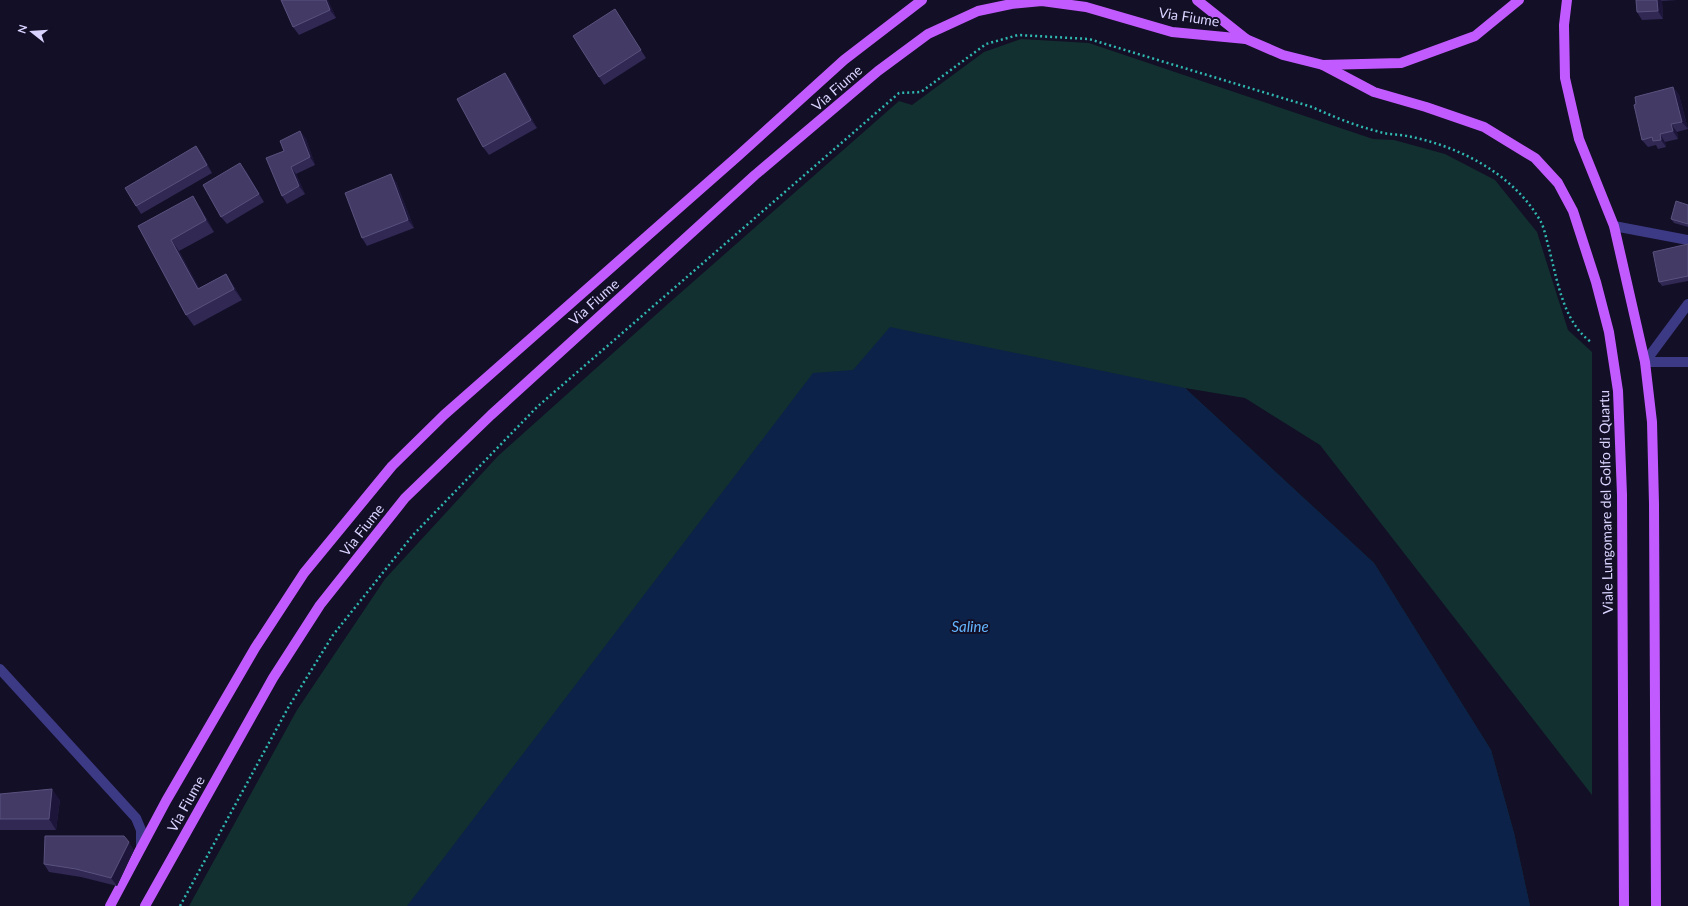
<svg xmlns="http://www.w3.org/2000/svg" width="1688" height="906" font-family="Lato,sans-serif">
  <style>
    .green { fill: #12302f }
    .water { fill: #0c2248 }
    .lines { fill: none; stroke-linecap: round; stroke-linejoin: round }
    .path { stroke: #2fb8b0; stroke-width: 2.5; stroke-dasharray: 2 3; stroke-linecap: butt }
    .minor { stroke: #3d3a85; stroke-width: 10 }
    .major { stroke: #c25bff; stroke-width: 10 }
    .wall { fill: #312854 }
    .shaded-wall { fill: #1d163a }
    .building { fill: #433a66; stroke: #5a527e }
    .labels { text-anchor: middle; stroke-width: 4; stroke-linejoin: round; paint-order: stroke }
    .street-label { font-size: 14px; fill: #d9d4ff; stroke: #130f26 }
    .water-label { font-size: 15px; font-style: italic; fill: #62b6ff; stroke: #130f26 }
  </style>
  <rect width="100%" height="100%" fill="#130f26"/>
  <path class="green" d="M1021 39 1089 43 1373 139 1394 140 1445 154 1495 180 1537 232 1568 330 1592 352V795L1320 445 1245 398 1185 388 1374 563 1491 750 1514 833 1530 906H189L297 710 385 579 498 456 669 303 899 101 912 105 984 52Z"/>
  <path class="water" d="M890 327 1185 388 1374 563 1491 750 1514 833 1530 906H407L813 373 853 370Z"/>
  <g class="lines">
    <path class="path" d="M180 906 288 708 333 635 413 535 537 407 899 93 921 92 986 44 1018 35 1089 39 1312 107C1334 117 1356 126 1380 132 1389 135 1398 134 1407 136 1459 146 1514 174 1541 222 1544 228 1546 237 1548 245 1557 277 1562 321 1591 342"/>
    <g class="minor">
      <path d="M1614 226 1688 240"/>
      <path d="M1645 362 1688 304"/>
      <path d="M1645 362H1688"/>
      <path d="M0 669 136 818 141 830V847"/>
    </g>
    <g class="major">
      <path d="M1197 0 1246 39 1283 55 1323 65 1401 63 1475 36 1519 0"/>
      <path d="M1567 0 1564 25 1565 78 1579 139 1614 226 1645 362 1652 422 1654 504 1656 906"/>
      <path d="M1323 65 1374 92 1426 107 1484 127 1535 158 1558 183 1573 211 1596 282 1609 332 1618 391 1622 495 1624 906"/>
      <path d="M110 906 166 801 255 648 304 573 392 466 444 415 738 156 844 60 922 0"/>
      <path d="M145 906 273 678 320 605 405 498 491 415 755 175 878 71 928 34 978 11 1011 4 1042 1 1086 7 1172 32 1246 39"/>
    </g>
  </g>
  <g class="wall">
    <path d="M281 0H328L336 18 299 35 293 27Z"/>
    <path d="M1636 0H1677L1662 1 1663 19 1642 20 1637 12Z"/>
    <path d="M615 9 646 58 604 85 599 77Z"/>
    <path d="M505 73 511 81 537 128 489 155 483 147Z"/>
    <path d="M1673 87 1679 95 1688 129 1677 132 1678 139 1665 142 1666 147 1658 149 1656 145 1648 147 1642 140Z"/>
    <path d="M300 131 306 139 315 165 296 174 305 194 287 204 282 196 284 151Z"/>
    <path d="M202 154 212 173 141 214 136 206Z"/>
    <path d="M246 171 264 202 227 224 221 217Z"/>
    <path d="M396 182 414 228 367 246 362 238Z"/>
    <path d="M1688 205V227L1674 223 1671 219Z"/>
    <path d="M200 207 214 232 179 251 199 288 226 274 233 285 242 300 194 326 186 315 138 226Z"/>
    <path d="M1688 244V281L1662 286 1659 282Z"/>
    <path d="M0 794 60 800 56 830H0Z"/>
    <path d="M134 850 117 886 81 877 49 872 44 864Z"/>
  </g>
  <g class="shaded-wall">
    <path d="M326 0H328L336 18 330 10Z"/>
    <path d="M1657 0H1661L1662 1 1663 19 1658 11Z"/>
    <path d="M505 73 511 81 537 128 531 120Z"/>
    <path d="M1673 87 1679 95 1688 129 1682 122Z"/>
    <path d="M1671 124 1677 132 1678 139 1673 131Z"/>
    <path d="M300 131 306 139 315 165 310 157Z"/>
    <path d="M1660 134 1665 142 1666 147 1661 140Z"/>
    <path d="M196 146 202 154 212 173 207 165Z"/>
    <path d="M240 163 246 171 264 202 259 194Z"/>
    <path d="M291 167 296 174 305 194 299 186Z"/>
    <path d="M391 174 396 182 414 228 408 220Z"/>
    <path d="M193 196 200 207 214 232 206 220Z"/>
    <path d="M171 240 179 251 206 300 198 289Z"/>
    <path d="M226 274 233 285 242 300 234 289Z"/>
    <path d="M52 789 60 800 56 830 49 819Z"/>
    <path d="M129 842 134 850 117 886 111 878Z"/>
  </g>
  <g class="building">
    <path d="M281 0H326L330 10 293 27Z"/>
    <path d="M1636 0H1657L1658 11 1637 12Z"/>
    <path d="M615 9 641 50 599 77 573 36Z"/>
    <path d="M505 73 531 120 483 147 457 99Z"/>
    <path d="M1673 87 1682 122 1671 124 1673 131 1660 134 1661 140 1653 141 1652 137 1642 140 1634 105 1636 104 1635 97Z"/>
    <path d="M300 131 310 157 291 167 299 186 282 196 266 158 284 151 280 141Z"/>
    <path d="M196 146 207 165 136 206 125 188Z"/>
    <path d="M240 163 259 194 221 217 203 185Z"/>
    <path d="M391 174 408 220 362 238 345 193Z"/>
    <path d="M193 196 206 220 171 240 198 289 226 274 234 289 186 315 138 226Z"/>
    <path d="M1676 201 1688 205V224L1671 219Z"/>
    <path d="M1688 244V276L1659 282 1653 252Z"/>
    <path d="M52 789 49 819H0V794Z"/>
    <path d="M45 836H124L129 842 111 878 76 869 44 864Z"/>
  </g>
  <g class="labels">
    <g class="street-label">
      <text transform="translate(1189 17) rotate(9)" y="5">Via Fiume</text>
      <text transform="translate(837 88) rotate(-41)" y="5">Via Fiume</text>
      <text transform="translate(594 302) rotate(-42)" y="5">Via Fiume</text>
      <text transform="translate(1606 502) rotate(-91)" y="5">Viale Lungomare del Golfo di Quartu</text>
      <text transform="translate(362 530) rotate(-52)" y="5">Via Fiume</text>
      <text transform="translate(186 804) rotate(-61)" y="5">Via Fiume</text>
    </g>
    <g class="water-label">
      <text x="970" y="632">Saline</text>
    </g>
  </g>
  <g transform="translate(32 32) rotate(287)" stroke="#130f26" stroke-width="3" paint-order="stroke">
  <path d="M0-3L7 15L0 10L-7 15Z" fill="#d9d4ff"/>
  <text y="-6" font-size="11" font-weight="bold" text-anchor="middle" fill="#d9d4ff">N</text>
  </g>
</svg>
